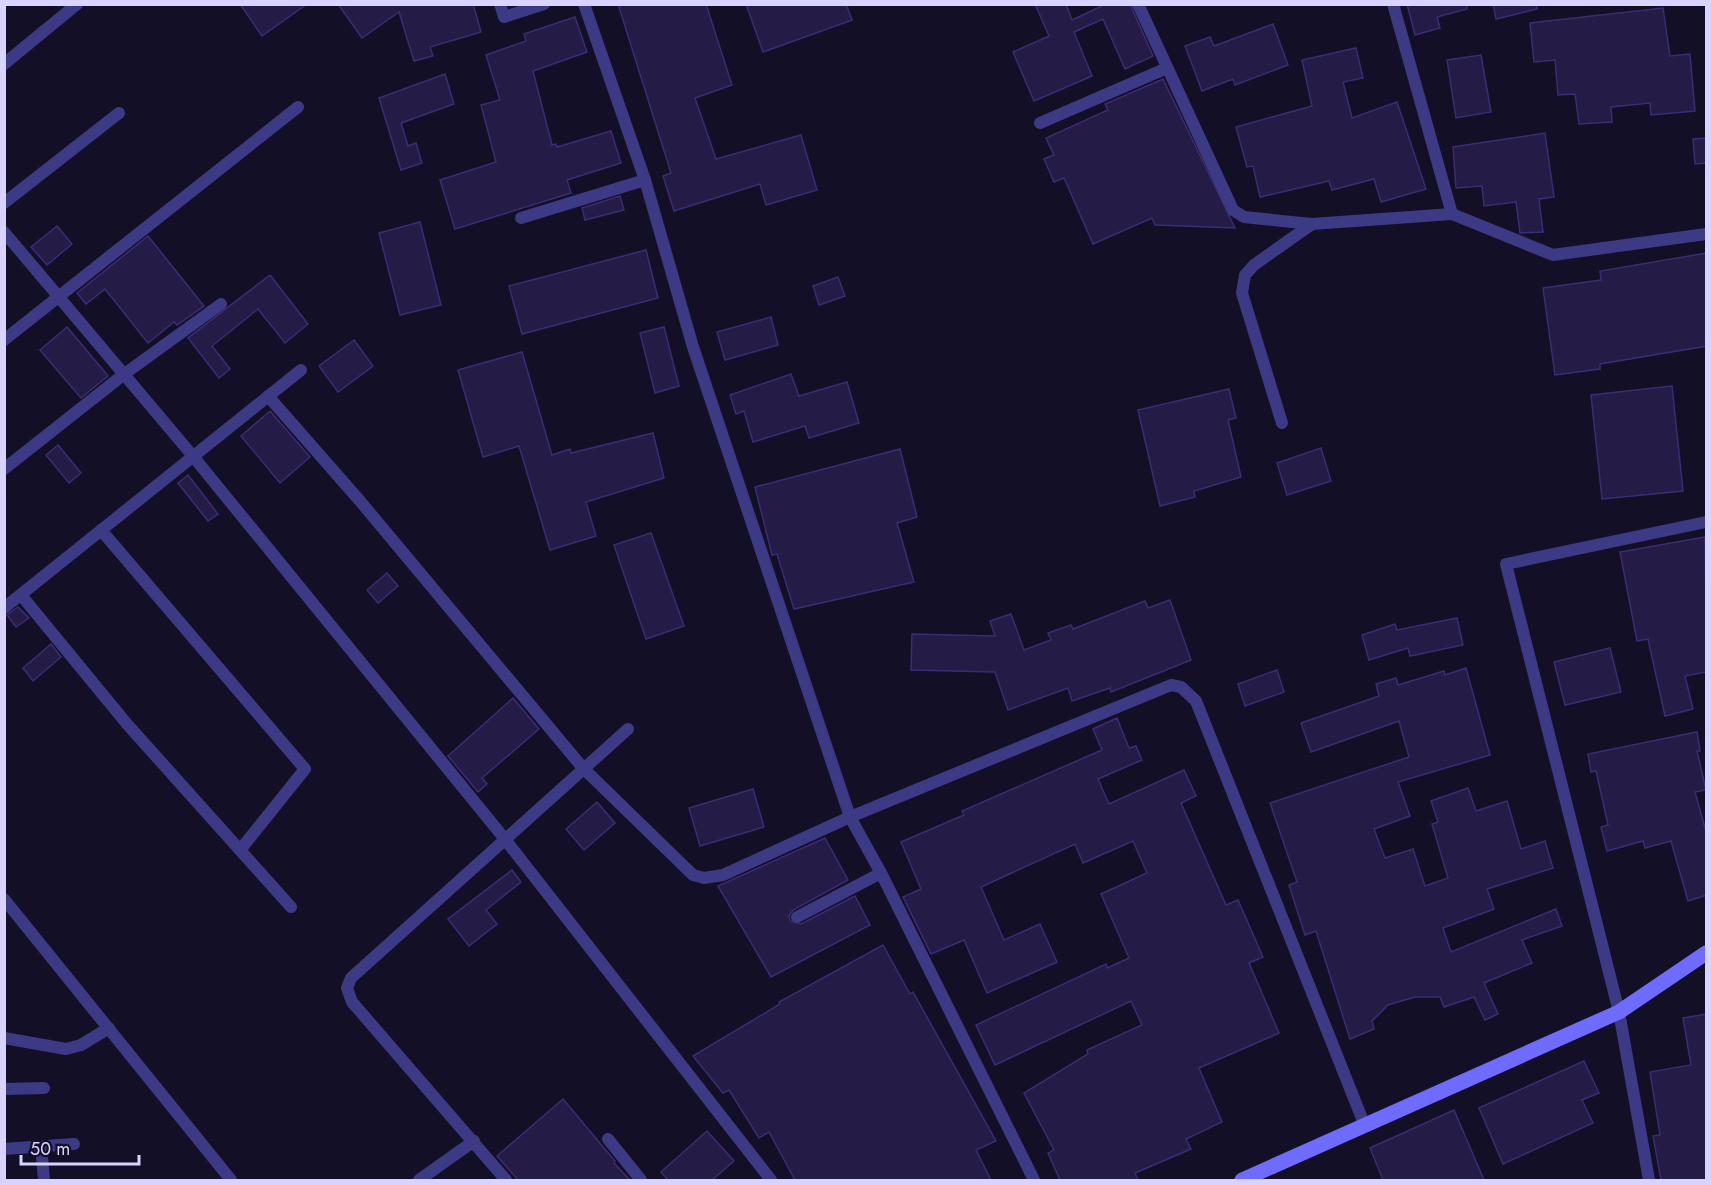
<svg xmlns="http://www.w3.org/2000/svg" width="1711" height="1185" font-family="Jost,sans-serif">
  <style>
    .building { fill: #241b47; stroke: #3b2d73; stroke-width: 1.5 }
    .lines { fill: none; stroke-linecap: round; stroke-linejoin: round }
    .street { stroke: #3d3a85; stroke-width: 12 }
    .secondary { stroke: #6f6bff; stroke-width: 15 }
  </style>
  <rect width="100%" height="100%" fill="#130f26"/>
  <g class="building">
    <path d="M240 4H307L262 36Z"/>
    <path d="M338 4H473L481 32 430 47 433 56 414 61 399 12 362 38Z"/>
    <path d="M618 4H706L732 85 695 98 716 159 801 135 817 190 766 205 760 184 674 211 663 176 671 173Z"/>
    <path d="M746 4H846L852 20 763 52Z"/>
    <path d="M1035 4H1066L1072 20 1106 4H1130L1153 56 1125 69 1103 19 1074 32 1092 76 1034 101 1013 52 1049 36Z"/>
    <path d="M1407 4H1467V9L1437 17 1440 28 1415 35Z"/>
    <path d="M1493 4H1536L1537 9 1496 19Z"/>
    <path d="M1663 8 1670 56 1690 54 1695 111 1651 115 1650 103 1611 107 1612 122 1579 124 1575 94 1558 95 1555 60 1534 62 1530 23Z"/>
    <path d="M575 17 587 52 533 71 552 145 556 144 557 147 611 131 621 163 567 180 571 193 455 229 440 180 496 162 481 105 500 100 486 55 526 41 524 34Z"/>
    <path d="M1273 24 1288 65 1235 85 1233 79 1202 91 1185 46 1210 37 1214 46Z"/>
    <path d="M1356 48 1363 78 1343 82 1352 118 1397 102 1426 189 1381 202 1374 179 1332 190 1329 181 1260 197 1253 166 1247 167 1236 127 1312 106 1302 60Z"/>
    <path d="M1481 55 1491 112 1456 118 1447 60Z"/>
    <path d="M445 74 454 104 401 123 408 146 416 143 422 163 401 170 379 98Z"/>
    <path d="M1163 79 1235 228 1155 225 1152 218 1093 244 1064 178 1054 182 1044 159 1054 155 1046 138 1108 110 1105 104Z"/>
    <path d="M1545 133 1554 197 1539 199 1543 232 1520 233 1516 202 1484 206 1482 186 1456 188 1453 147Z"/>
    <path d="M1707 138V163L1695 164 1693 139Z"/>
    <path d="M620 196 624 210 585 220 582 208Z"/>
    <path d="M420 222 441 305 400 315 379 233Z"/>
    <path d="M57 226 72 244 47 265 31 247Z"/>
    <path d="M148 236 204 306 177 325 174 322 148 343 105 289 86 304 77 293Z"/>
    <path d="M646 250 658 298 522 334 509 286Z"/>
    <path d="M1707 253V346L1600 364V369L1555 375 1543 288 1601 280 1600 271Z"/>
    <path d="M270 275 308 324 285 343 258 309 212 346 230 369 219 378 188 338Z"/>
    <path d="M838 277 845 296 819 305 813 286Z"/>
    <path d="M771 317 778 345 725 360 717 332Z"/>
    <path d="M67 327 108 376 81 398 40 350Z"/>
    <path d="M664 327 679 386 655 393 640 333Z"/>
    <path d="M354 340 373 366 338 392 319 366Z"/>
    <path d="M522 352 552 455 570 449 571 453 653 433 664 478 586 502 596 536 550 550 519 446 483 457 458 370Z"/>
    <path d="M791 374 799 396 847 382 859 423 809 438 805 426 753 442 744 411 736 414 730 395Z"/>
    <path d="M1672 386 1683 491 1602 499 1591 395Z"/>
    <path d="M1229 389 1236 418 1228 420 1241 477 1194 491 1195 497 1160 506 1138 410Z"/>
    <path d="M270 411 310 457 280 483 241 436Z"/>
    <path d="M58 445 81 473 69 483 46 455Z"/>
    <path d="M1321 448 1331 481 1287 495 1277 463Z"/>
    <path d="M900 449 917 517 897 523 914 582 794 609 777 554 772 555 755 487Z"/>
    <path d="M188 475 218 514 208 521 178 483Z"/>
    <path d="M651 533 684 626 646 639 614 545Z"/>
    <path d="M1705 537 1707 672 1685 676 1693 709 1665 716 1648 639 1637 641 1620 552Z"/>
    <path d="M387 573 398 586 378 603 367 590Z"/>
    <path d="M1170 600 1191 660 1111 692 1110 688 1072 701 1068 688 1008 710 995 672 911 670 912 634 995 636 990 621 1011 614 1024 650 1051 640 1048 633 1071 625 1073 629 1145 601 1148 608Z"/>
    <path d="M18 607 29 618 16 627 7 615Z"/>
    <path d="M1457 618 1463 645 1410 656 1408 648 1369 660 1362 635 1395 624 1397 630Z"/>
    <path d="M51 644 61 657 33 681 23 668Z"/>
    <path d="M1610 648 1621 692 1565 705 1554 662Z"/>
    <path d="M1466 668 1490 755 1398 782 1410 816 1374 829 1385 858 1413 849 1425 886 1448 878 1432 824 1438 822 1431 801 1468 788 1476 811 1507 801 1521 849 1545 841 1553 868 1487 889 1494 909 1443 928 1451 952 1556 909 1562 926 1522 940 1532 963 1484 983 1498 1014 1485 1020 1474 997 1444 1007 1440 997H1415L1388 1005 1372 1021 1374 1029 1350 1039 1316 931 1305 935 1289 885 1297 882 1270 803 1409 757 1399 721 1311 752 1301 723 1379 696 1376 684 1396 678 1398 685 1444 671 1445 675Z"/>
    <path d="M1277 670 1284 692 1245 706 1238 684Z"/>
    <path d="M513 698 539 729 482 778 487 784 478 792 448 756Z"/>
    <path d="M1117 718 1129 748 1136 746 1142 760 1098 779 1109 804 1184 770 1196 796 1181 803 1226 905 1238 900 1263 957 1249 963 1279 1033 1199 1068 1222 1122 1186 1139 1191 1149 1135 1173 1138 1180H1060L1048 1153 1054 1150 1024 1093 1088 1054 1087 1050 1142 1025 1131 1001 995 1065 976 1025 1106 964 1107 968 1129 958 1101 894 1147 873 1133 841 1083 863 1075 844 981 887 1004 940 1040 924 1057 962 987 993 964 940 931 954 903 897 921 889 901 842 964 815 962 811 1102 750 1093 729Z"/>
    <path d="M1697 732 1700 751H1697L1706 790 1695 792 1707 835V895L1688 901 1671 841 1645 848 1643 841 1607 851 1601 827 1608 825 1596 771 1591 772 1588 754Z"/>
    <path d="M753 789 764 827 700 846 689 808Z"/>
    <path d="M597 802 615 823 584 850 566 829Z"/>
    <path d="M825 838 848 880 793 910 789 916 790 921 801 924 855 896 870 925 771 977 718 886Z"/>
    <path d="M512 870 521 882 486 910 497 924 469 946 448 919Z"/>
    <path d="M883 945 910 994 913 992 996 1141 976 1150 991 1180H795L769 1132 759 1138 729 1090 723 1093 693 1056 780 1004 779 1002Z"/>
    <path d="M1707 1014V1180H1661L1653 1136 1660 1135 1650 1072 1691 1065 1683 1018Z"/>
    <path d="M1584 1061 1599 1093 1582 1100 1593 1123 1503 1164 1479 1108Z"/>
    <path d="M563 1099 615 1161 614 1163 630 1180H518L497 1156Z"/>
    <path d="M1454 1110 1484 1180H1383L1370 1148Z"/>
    <path d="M707 1131 734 1161 712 1180H668L661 1172Z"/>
  </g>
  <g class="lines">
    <g class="street">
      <path d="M500 4 504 17 544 4"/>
      <path d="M584 4 645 180 693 347 850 817 881 873 1034 1180"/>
      <path d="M1138 4 1233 210 1244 217 1312 224 1452 214 1553 255 1706 234"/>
      <path d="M1393 4 1452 214"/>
      <path d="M4 64 77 4"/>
      <path d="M1040 123 1167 68"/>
      <path d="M4 203 119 113"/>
      <path d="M521 218 645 180"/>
      <path d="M4 232 192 455 504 838 771 1180"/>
      <path d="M4 340 298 107"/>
      <path d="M268 396 360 501 583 768 693 875 704 878 723 875 850 817 1171 685 1181 687 1196 701 1365 1126"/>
      <path d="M1282 423 1242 293 1245 275 1254 265 1312 224"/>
      <path d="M4 469 123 375 221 304"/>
      <path d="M101 530 305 769 240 850"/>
      <path d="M21 595 127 724 291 907"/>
      <path d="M4 608 301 370"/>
      <path d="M4 899 231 1180"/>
      <path d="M797 917 881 873"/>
      <path d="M4 1038 66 1049 81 1045 109 1028"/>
      <path d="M4 1089 44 1088"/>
      <path d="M608 1139 641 1180"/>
      <path d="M41 1146 44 1180"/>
      <path d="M4 1149 74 1144"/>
      <path d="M419 1180 474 1141"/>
      <path d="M506 1180 352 1002 347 988 351 978 628 729"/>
      <path d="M1649 1180 1619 1012 1506 564 1706 522"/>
    </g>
    <path class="secondary" d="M1242 1180 1619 1012 1706 953"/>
  </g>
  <rect width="1711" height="1185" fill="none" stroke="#d9d4ff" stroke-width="12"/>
  <path d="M21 1155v9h118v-9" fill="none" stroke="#d9d4ff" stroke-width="3"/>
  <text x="30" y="1155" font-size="18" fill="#d9d4ff" stroke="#130f26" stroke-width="4.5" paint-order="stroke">50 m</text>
</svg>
